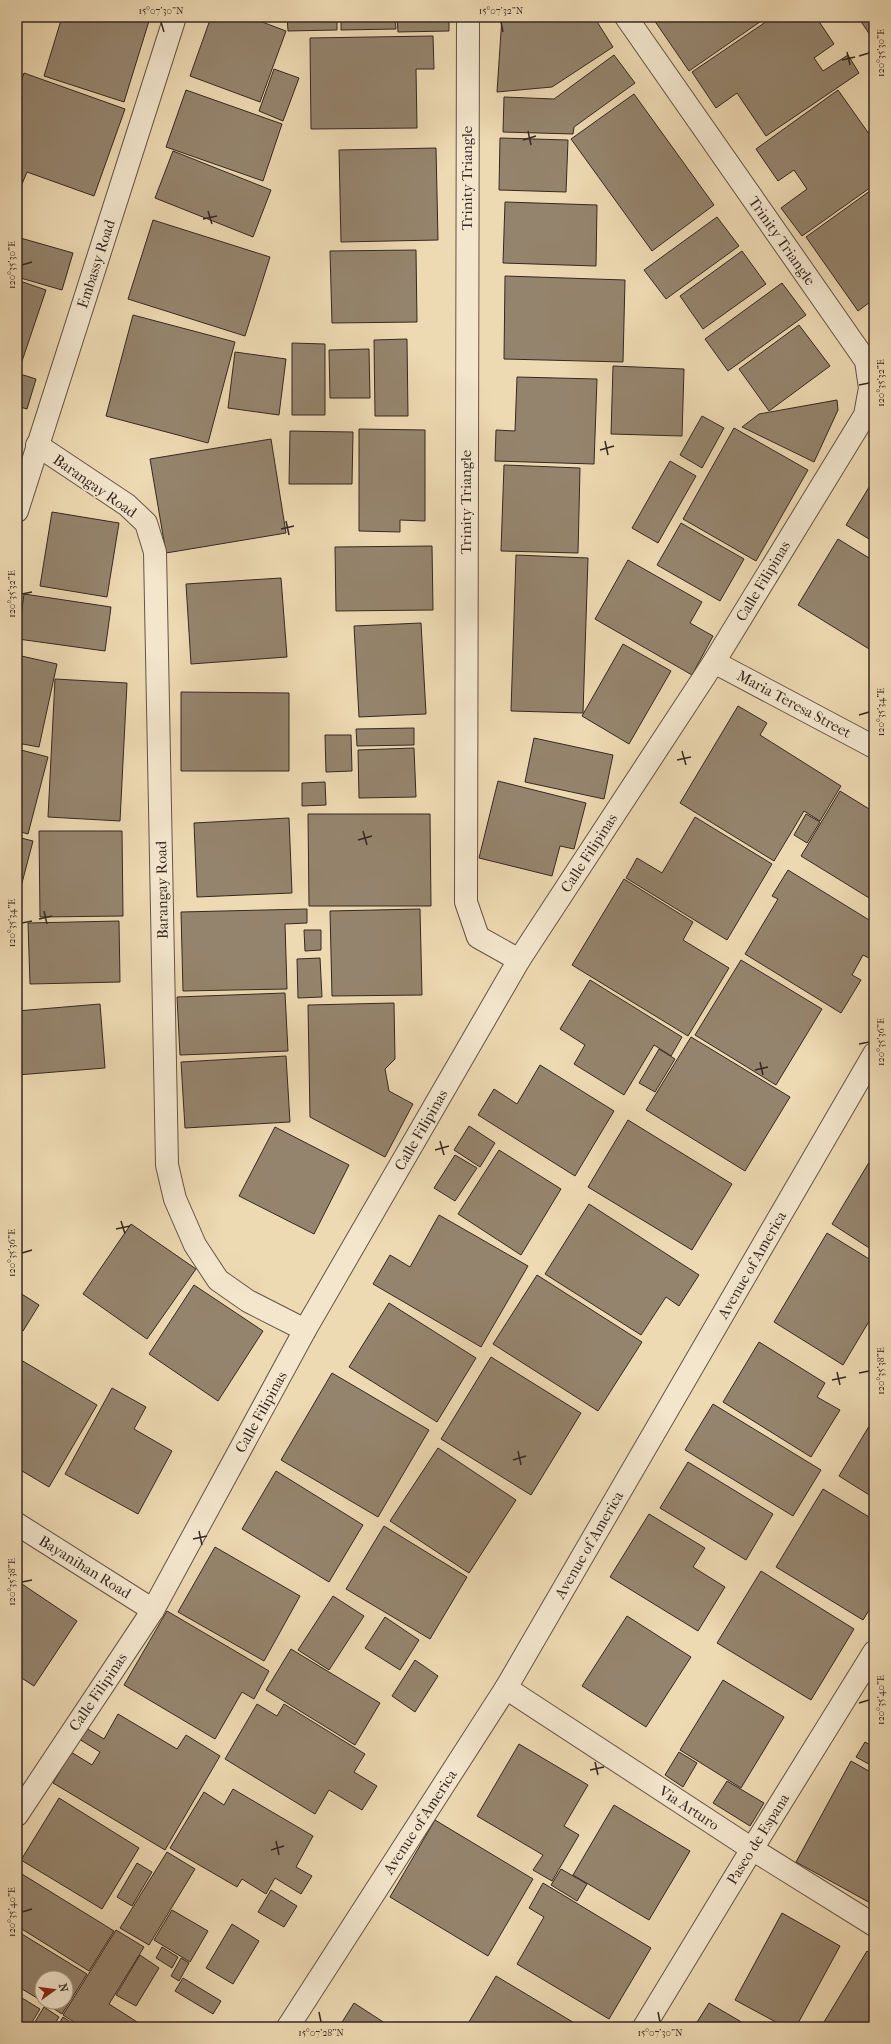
<svg xmlns="http://www.w3.org/2000/svg" width="891" height="2044" font-family="'IM FELL French Canon',serif">
  <style>
    .building { fill: #95846d; stroke: #362822 }
    .lines { fill: none; stroke-linecap: round; stroke-linejoin: round }
    .minor-casing { stroke: #645446; stroke-width: 24 }
    .minor { stroke: #f3e6cd; stroke-width: 22 }
    .ticks { fill: none; stroke: #362822; stroke-width: 1.5 }
    .labels { text-anchor: middle; stroke-width: 3.5; stroke-linejoin: round; paint-order: stroke }
    .street-label { font-size: 15px; fill: #362822; stroke: #f3e6cd }
    .neatline { fill: none; stroke: #362822; stroke-width: 1.5 }
    .ticks-label { font-size: 10px; text-anchor: middle; fill: #362822 }
  </style>
  <rect width="100%" height="100%" fill="#edd9b2"/>
  <filter id="stains"><feTurbulence type="fractalNoise" baseFrequency=".005" numOctaves="4"/><feColorMatrix values="0 0 0 0 .2 0 0 0 0 .09 0 0 0 0 .02 0 0 0 .5 -.17"/></filter>
  <radialGradient id="worn" r=".72"><stop offset=".6" stop-color="#630" stop-opacity="0"/><stop offset="1" stop-color="#630" stop-opacity=".3"/></radialGradient>
  <g class="building">
    <path d="M62 17H135L149 21 124 102 44 76Z"/>
    <path d="M211 17H249L286 31 260 102 190 76Z"/>
    <path d="M287 17H337V30L288 31Z"/>
    <path d="M341 17H395L396 29 341 30Z"/>
    <path d="M397 17H449V31L398 32Z"/>
    <path d="M502 17H594L613 47 552 87 497 92Z"/>
    <path d="M652 17H767L689 71Z"/>
    <path d="M773 17H816L834 44 814 58 823 71 848 55 859 73 766 136 737 93 716 108 692 72Z"/>
    <path d="M858 17H874V41Z"/>
    <path d="M433 36 434 69H416L417 128 311 129 310 38Z"/>
    <path d="M614 55 635 83 574 127 573 134 503 132 504 97 554 99Z"/>
    <path d="M274 69 299 78 283 121 259 111Z"/>
    <path d="M24 73 125 109 94 196 27 172 17 196V93Z"/>
    <path d="M186 90 282 124 263 181 166 147Z"/>
    <path d="M838 90 874 141V185L802 236 781 208 807 189 794 170 778 181 756 149Z"/>
    <path d="M634 94 714 205 652 251 571 139Z"/>
    <path d="M500 138 568 140 566 192 499 190Z"/>
    <path d="M436 148 438 240 341 242 339 150Z"/>
    <path d="M173 151 271 190 253 237 155 198Z"/>
    <path d="M874 188V299L858 311 806 237Z"/>
    <path d="M505 202 597 205 596 266 503 263Z"/>
    <path d="M717 217 739 246 666 299 644 270Z"/>
    <path d="M153 220 270 257 245 336 128 299Z"/>
    <path d="M17 237 73 253 62 290 17 277Z"/>
    <path d="M416 250 417 322 332 323 330 251Z"/>
    <path d="M742 251 766 284 703 329 680 296Z"/>
    <path d="M505 276 625 280 623 362 504 359Z"/>
    <path d="M17 280 46 290 19 370H17Z"/>
    <path d="M782 283 806 315 728 371 705 339Z"/>
    <path d="M133 315 235 342 208 443 106 416Z"/>
    <path d="M799 325 830 366 769 411 739 369Z"/>
    <path d="M407 339 408 416H375L374 340Z"/>
    <path d="M292 343 325 344V415H292Z"/>
    <path d="M369 349 370 398H330L329 350Z"/>
    <path d="M235 352 286 359 279 415 228 408Z"/>
    <path d="M613 366 684 369 682 436 611 434Z"/>
    <path d="M17 373 36 379 27 409 17 406Z"/>
    <path d="M517 377 597 379 594 464 495 461 496 430 515 431Z"/>
    <path d="M837 400 838 410 814 462 742 427 759 414Z"/>
    <path d="M702 416 724 428 702 468 680 455Z"/>
    <path d="M734 428 808 470 756 561 683 519Z"/>
    <path d="M359 429 425 430V521L400 520V532L359 531Z"/>
    <path d="M290 431 353 432 352 484H289Z"/>
    <path d="M271 439 286 533 166 553 150 459Z"/>
    <path d="M670 461 696 476 658 543 632 528Z"/>
    <path d="M504 465 580 468 578 553 501 551Z"/>
    <path d="M874 479V542L846 525Z"/>
    <path d="M52 512 119 523 107 597 40 586Z"/>
    <path d="M681 523 744 559 720 601 657 565Z"/>
    <path d="M838 539 874 561V652L798 605Z"/>
    <path d="M432 546 433 610 336 611 335 547Z"/>
    <path d="M516 555 588 558 583 713 511 711Z"/>
    <path d="M628 560 702 602 690 623 713 636 692 675 595 619Z"/>
    <path d="M281 578 287 657 191 664 186 584Z"/>
    <path d="M24 594 111 607 105 651 18 639Z"/>
    <path d="M421 623 426 714 359 717 354 626Z"/>
    <path d="M623 644 671 671 629 744 582 716Z"/>
    <path d="M17 655 57 664 39 747 17 743Z"/>
    <path d="M55 679 127 683 120 821 48 817Z"/>
    <path d="M181 692 289 693V771H181Z"/>
    <path d="M738 706 767 723 760 735 841 786 820 821 804 811 774 861 680 803Z"/>
    <path d="M414 728V745L357 746 356 729Z"/>
    <path d="M325 735H351L352 771 326 772Z"/>
    <path d="M534 738 613 755 604 799 525 782Z"/>
    <path d="M414 748 416 797 359 798 358 750Z"/>
    <path d="M17 749 48 757 28 834 17 831Z"/>
    <path d="M498 781 586 803 574 849 560 846 552 876 479 858Z"/>
    <path d="M325 782 326 805 302 806V783Z"/>
    <path d="M840 791 874 812V901L801 856Z"/>
    <path d="M308 814H430L431 906H309Z"/>
    <path d="M806 814 820 822 807 843 794 835Z"/>
    <path d="M695 817 772 864 727 940 626 878 637 858 662 873Z"/>
    <path d="M289 818 292 893 197 897 194 823Z"/>
    <path d="M39 831H122L123 916 40 917Z"/>
    <path d="M17 837 33 841 17 902Z"/>
    <path d="M788 870 874 923V958L873 960 863 955 852 975 861 980 841 1013 745 954 778 899 772 896Z"/>
    <path d="M624 879 693 922 683 940 729 968 688 1036 572 965Z"/>
    <path d="M307 909V923L285 924 287 989 183 991 181 912Z"/>
    <path d="M420 909 422 995 332 996 330 911Z"/>
    <path d="M119 921 120 982 30 984 28 923Z"/>
    <path d="M304 930H321V950L305 951Z"/>
    <path d="M320 958 322 997 298 998 297 959Z"/>
    <path d="M741 960 822 1009 776 1085 695 1035Z"/>
    <path d="M590 980 682 1037 671 1056 654 1045 624 1095 574 1064 585 1045 560 1029Z"/>
    <path d="M285 993 288 1051 180 1055 177 997Z"/>
    <path d="M394 1003 395 1059 385 1069 389 1091 413 1104 385 1157 310 1117 308 1005Z"/>
    <path d="M100 1004 105 1068 17 1075V1011Z"/>
    <path d="M691 1037 790 1097 745 1171 646 1110Z"/>
    <path d="M659 1049 675 1059 655 1092 639 1083Z"/>
    <path d="M286 1056 290 1122 185 1128 181 1062Z"/>
    <path d="M540 1065 614 1111 575 1176 478 1115 494 1089 517 1104Z"/>
    <path d="M628 1120 732 1184 692 1250 588 1187Z"/>
    <path d="M469 1126 495 1143 480 1167 454 1150Z"/>
    <path d="M275 1127 349 1165 314 1234 239 1196Z"/>
    <path d="M499 1150 561 1189 521 1255 458 1214Z"/>
    <path d="M874 1154V1251L832 1224Z"/>
    <path d="M455 1155 477 1168 455 1201 434 1188Z"/>
    <path d="M589 1204 699 1275 679 1306 666 1297 641 1335 545 1274Z"/>
    <path d="M439 1215 528 1266 481 1347 373 1284 390 1255 410 1267Z"/>
    <path d="M131 1224 196 1269 147 1339 83 1294Z"/>
    <path d="M827 1233 874 1262V1313L843 1365 774 1322Z"/>
    <path d="M537 1275 642 1342 598 1411 493 1344Z"/>
    <path d="M194 1285 263 1331 218 1401 149 1354Z"/>
    <path d="M17 1291 39 1305 23 1331 17 1327Z"/>
    <path d="M389 1303 476 1358 437 1422 349 1367Z"/>
    <path d="M759 1342 825 1383 817 1397 840 1410 811 1457 723 1402Z"/>
    <path d="M491 1357 581 1413 531 1495 441 1439Z"/>
    <path d="M21 1360 97 1405 49 1487 17 1468V1367Z"/>
    <path d="M332 1373 429 1430 378 1517 281 1460Z"/>
    <path d="M112 1388 146 1407 134 1429 172 1451 138 1514 65 1474Z"/>
    <path d="M713 1404 821 1470 793 1516 685 1450Z"/>
    <path d="M874 1418V1498L839 1476Z"/>
    <path d="M438 1448 516 1500 469 1573 390 1521Z"/>
    <path d="M688 1462 773 1514 746 1560 660 1508Z"/>
    <path d="M276 1471 363 1525 329 1582 242 1529Z"/>
    <path d="M823 1489 874 1520V1602L863 1620 776 1567Z"/>
    <path d="M649 1514 705 1548 693 1567 725 1587 698 1631 610 1577Z"/>
    <path d="M384 1526 467 1577 430 1639 346 1589Z"/>
    <path d="M215 1547 300 1596 264 1661 178 1612Z"/>
    <path d="M761 1571 854 1629 811 1700 717 1643Z"/>
    <path d="M19 1582 77 1621 34 1686 17 1675V1586Z"/>
    <path d="M333 1596 364 1616 329 1670 298 1650Z"/>
    <path d="M167 1611 269 1671 254 1699 242 1692 215 1739 124 1685Z"/>
    <path d="M627 1616 691 1657 646 1727 582 1686Z"/>
    <path d="M385 1617 419 1640 400 1670 365 1648Z"/>
    <path d="M291 1649 380 1703 355 1745 266 1690Z"/>
    <path d="M415 1660 438 1676 415 1712 392 1696Z"/>
    <path d="M723 1680 784 1717 741 1788 680 1750Z"/>
    <path d="M257 1704 277 1716 284 1704 365 1754 354 1772 377 1786 362 1810 329 1790 315 1814 225 1759Z"/>
    <path d="M118 1714 177 1749 186 1735 220 1756 165 1850 53 1783 71 1752 92 1765 100 1752 79 1739 86 1728 104 1739Z"/>
    <path d="M865 1742 874 1747V1767L856 1757Z"/>
    <path d="M519 1744 588 1785 564 1826 579 1835 552 1881 533 1870 543 1855 477 1816Z"/>
    <path d="M679 1752 697 1763 683 1787 665 1775Z"/>
    <path d="M851 1761 874 1774V1905L796 1862Z"/>
    <path d="M727 1781 764 1803 750 1826 713 1803Z"/>
    <path d="M233 1789 313 1836 296 1867 312 1876 301 1894 275 1878 266 1894 242 1879 237 1887 170 1848 204 1792 224 1805Z"/>
    <path d="M59 1798 139 1848 102 1909 21 1860Z"/>
    <path d="M614 1805 690 1851 649 1920 573 1875Z"/>
    <path d="M435 1820 533 1879 488 1956 390 1897Z"/>
    <path d="M167 1852 195 1869 149 1945 120 1928Z"/>
    <path d="M137 1863 152 1872 132 1906 117 1897Z"/>
    <path d="M561 1869 587 1884 577 1901 551 1885Z"/>
    <path d="M17 1871 114 1931 89 1971 17 1926Z"/>
    <path d="M543 1883 651 1948 609 2019 517 1964 544 1917 529 1908Z"/>
    <path d="M271 1890 297 1906 284 1927 258 1912Z"/>
    <path d="M172 1910 208 1931 190 1962 154 1940Z"/>
    <path d="M782 1913 840 1946 796 2027H785L735 2000Z"/>
    <path d="M232 1924 259 1941 233 1984 206 1968Z"/>
    <path d="M116 1930 144 1947 109 2004 145 2027H82L63 2015Z"/>
    <path d="M17 1931 87 1974 62 2014 43 2002H66V1978H42V2001L17 1986Z"/>
    <path d="M162 1947 178 1957 172 1968 156 1958Z"/>
    <path d="M867 1951 874 1956V2027H821Z"/>
    <path d="M140 1955 159 1968 136 2006 116 1995Z"/>
    <path d="M181 1958 189 1963 179 1981 171 1976Z"/>
    <path d="M496 1976 581 2027H466Z"/>
    <path d="M183 1978 221 2001 213 2014 175 1991Z"/>
    <path d="M17 1995 40 2009 29 2027H17Z"/>
    <path d="M354 2003 391 2027H339Z"/>
    <path d="M709 2003 750 2027H694Z"/>
    <path d="M44 2007 59 2017 53 2027 33 2025Z"/>
    <path d="M63 2017 78 2027H57Z"/>
  </g>
  <g class="lines">
    <defs>
      <g id="minor">
        <path d="M468 17 466 902 478 937 519 960"/>
        <path d="M37 445 127 505 146 523 155 552 167 1165 175 1199 195 1245 218 1280 248 1301 305 1330"/>
        <path d="M17 511 175 17"/>
        <path d="M714 662 874 747"/>
        <path d="M17 1524 153 1610"/>
        <path d="M506 1688 752 1849 874 1925"/>
        <path d="M17 1815 153 1610 305 1330 519 960 714 662 865 415 870 388 866 361 626 17"/>
        <path d="M288 2027 506 1688 874 1054"/>
        <path d="M644 2027 752 1849 874 1652"/>
      </g>
    </defs>
    <use href="#minor" class="minor-casing"/>
    <use href="#minor" class="minor"/>
  </g>
  <path class="ticks" d="M161 22 164 32M501 22 503 32M847 52 850 65M859 56 869 53M842 60 855 57M528 131 531 145M523 140 536 136M208 211 212 224M203 219 217 216M22 265 32 262M859 385 869 383M605 441 608 455M600 450 614 446M286 521 289 535M281 529 294 526M22 594 32 592M859 715 869 712M682 751 686 765M677 760 691 757M363 831 367 845M358 840 372 836M44 911 47 924M39 919 52 916M22 923 32 921M859 1044 869 1042M760 1062 763 1075M755 1070 768 1067M440 1141 444 1155M435 1150 449 1146M121 1221 125 1234M116 1229 130 1226M22 1253 32 1250M837 1372 840 1385M859 1373 869 1371M832 1380 846 1377M518 1451 521 1465M513 1460 526 1456M199 1531 202 1545M193 1539 207 1536M22 1582 32 1580M859 1703 869 1700M595 1762 598 1775M590 1770 604 1767M276 1841 279 1855M271 1850 284 1846M22 1912 32 1909M319 2012 321 2022M658 2012 660 2022"/>
  <g class="labels">
    <g class="street-label">
      <text transform="translate(467 178) rotate(-90)" y="5">Trinity Triangle</text>
      <text transform="translate(782 241) rotate(55)" y="5">Trinity Triangle</text>
      <text transform="translate(96 264) rotate(-72)" y="5">Embassy Road</text>
      <text transform="translate(95 486) rotate(35)" y="5">Barangay Road</text>
      <text transform="translate(466 502) rotate(-90)" y="5">Trinity Triangle</text>
      <text transform="translate(763 581) rotate(-59)" y="5">Calle Filipinas</text>
      <text transform="translate(794 704) rotate(28)" y="5">Maria Teresa Street</text>
      <text transform="translate(589 853) rotate(-57)" y="5">Calle Filipinas</text>
      <text transform="translate(162 890) rotate(-91)" y="5">Barangay Road</text>
      <text transform="translate(421 1130) rotate(-60)" y="5">Calle Filipinas</text>
      <text transform="translate(752 1265) rotate(-60)" y="5">Avenue of America</text>
      <text transform="translate(261 1412) rotate(-61)" y="5">Calle Filipinas</text>
      <text transform="translate(589 1545) rotate(-60)" y="5">Avenue of America</text>
      <text transform="translate(85 1567) rotate(32)" y="5">Bayanihan Road</text>
      <text transform="translate(98 1692) rotate(-56)" y="5">Calle Filipinas</text>
      <text transform="translate(689 1808) rotate(33)" y="5">Via Arturo</text>
      <text transform="translate(420 1822) rotate(-57)" y="5">Avenue of America</text>
      <text transform="translate(758 1839) rotate(-58)" y="5">Paseo de Espana</text>
    </g>
  </g>
  <rect width="891" height="2044" fill="none" stroke="#edd9b2" stroke-width="44"/>
  <g transform="translate(54 1990) rotate(76)"><circle r="19" fill="#f3e6cd" stroke="#a79a89"/>
  <path d="M0-3L7 15L0 10L-7 15Z" fill="#8f2418"/>
  <text y="-6" font-size="11" font-weight="bold" text-anchor="middle" fill="#362822">N</text>
  </g>
  <rect x="22" y="22" width="847" height="2000" class="neatline"/>
  <g class="ticks-label">
    <text x="161" y="14">15°07'30"N</text>
    <text x="501" y="14">15°07'32"N</text>
    <text transform="translate(880 53) rotate(-90)" y="4">120°35'30"E</text>
    <text transform="translate(11 265) rotate(-90)" y="4">120°35'30"E</text>
    <text transform="translate(880 383) rotate(-90)" y="4">120°35'32"E</text>
    <text transform="translate(11 594) rotate(-90)" y="4">120°35'32"E</text>
    <text transform="translate(880 712) rotate(-90)" y="4">120°35'34"E</text>
    <text transform="translate(11 923) rotate(-90)" y="4">120°35'34"E</text>
    <text transform="translate(880 1042) rotate(-90)" y="4">120°35'36"E</text>
    <text transform="translate(11 1253) rotate(-90)" y="4">120°35'36"E</text>
    <text transform="translate(880 1371) rotate(-90)" y="4">120°35'38"E</text>
    <text transform="translate(11 1582) rotate(-90)" y="4">120°35'38"E</text>
    <text transform="translate(880 1700) rotate(-90)" y="4">120°35'40"E</text>
    <text transform="translate(11 1912) rotate(-90)" y="4">120°35'40"E</text>
    <text x="321" y="2036">15°07'28"N</text>
    <text x="660" y="2036">15°07'30"N</text>
  </g>
  <rect width="100%" height="100%" filter="url(#stains)"/>
  <rect width="100%" height="100%" fill="url(#worn)"/>
</svg>
